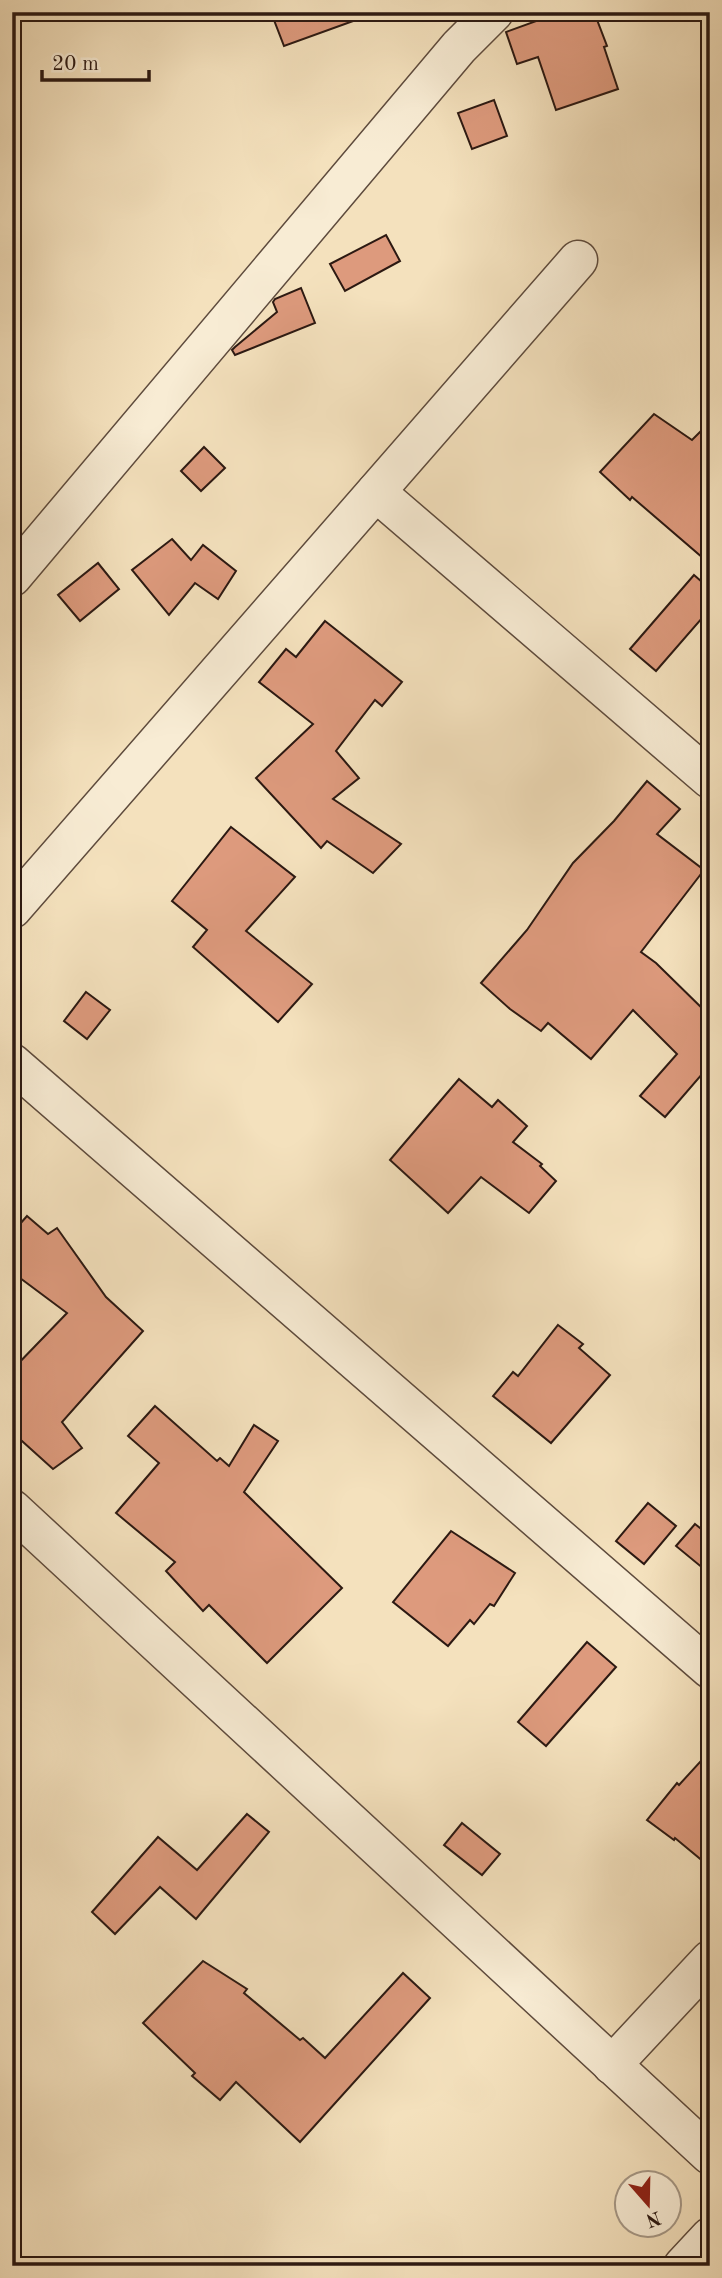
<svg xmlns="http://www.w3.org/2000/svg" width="722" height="2278" font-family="'Old Standard TT',serif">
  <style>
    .building { fill: #dd9a7d; stroke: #2c1912; stroke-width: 2 }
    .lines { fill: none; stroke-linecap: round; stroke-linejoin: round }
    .street-casing { stroke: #5e4b3d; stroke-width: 41 }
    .street { stroke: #f8ecd4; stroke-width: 38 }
  </style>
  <rect width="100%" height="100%" fill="#f4e1bd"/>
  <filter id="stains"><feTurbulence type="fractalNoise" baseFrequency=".00286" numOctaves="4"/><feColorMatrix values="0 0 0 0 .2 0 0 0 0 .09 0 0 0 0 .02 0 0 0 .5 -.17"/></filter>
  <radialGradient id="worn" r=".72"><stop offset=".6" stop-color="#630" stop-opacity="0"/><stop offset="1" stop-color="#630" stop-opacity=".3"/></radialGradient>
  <g class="building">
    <path d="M296 12H367V16L284 46 274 20Z"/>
    <path d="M561 12H594L607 46 604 47 618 89 556 110 538 57 517 64 506 32Z"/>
    <path d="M494 100 507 136 472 149 458 113Z"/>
    <path d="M386 235 400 261 345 291 330 264Z"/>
    <path d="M301 288 315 323 235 355 232 350 235 347 277 312 273 302 275 299Z"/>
    <path d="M654 414 692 440 710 422V564L632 497 630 500 600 472Z"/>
    <path d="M204 447 225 468 201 491 181 471Z"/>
    <path d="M172 539 191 560 203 545 236 571 218 599 195 583 169 615 132 570Z"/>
    <path d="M98 563 119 589 80 621 58 595Z"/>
    <path d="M694 575 710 589V609L656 671 630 649Z"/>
    <path d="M325 621 402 682 382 706 375 700 336 751 359 778 333 799 401 844 373 873 327 841 321 848 256 778 313 724 259 682 286 649 296 657Z"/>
    <path d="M647 781 680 809 657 834 704 870 641 952 656 963 710 1016V1065L665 1117 640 1096 677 1054 633 1010 591 1059 548 1023 541 1031 510 1009 481 983 527 930 573 863 614 821Z"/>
    <path d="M231 827 295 877 246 931 312 984 278 1022 193 947 207 930 172 901Z"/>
    <path d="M86 992 110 1010 87 1039 64 1021Z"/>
    <path d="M459 1079 492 1107 498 1100 527 1126 513 1142 542 1164 540 1166 556 1181 529 1213 481 1177 448 1213 390 1160Z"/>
    <path d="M27 1216 48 1234 57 1228 106 1297 143 1331 62 1422 82 1448 53 1469 12 1432V1370L67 1313 12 1272V1233Z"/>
    <path d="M558 1325 583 1344 579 1348 610 1375 551 1443 493 1396 513 1372 518 1376Z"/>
    <path d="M155 1406 217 1461 220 1458 229 1466 254 1425 278 1441 244 1492 342 1588 267 1663 209 1605 203 1611 166 1571 175 1562 116 1513 159 1463 128 1436Z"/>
    <path d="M648 1503 676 1526 644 1564 616 1541Z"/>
    <path d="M695 1524 710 1536V1574L676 1546Z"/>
    <path d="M451 1531 515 1573 494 1606 490 1604 474 1624 470 1620 448 1646 393 1602Z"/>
    <path d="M587 1642 616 1667 546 1746 518 1722Z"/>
    <path d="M710 1751V1867L675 1838 674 1840 647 1820 677 1783 679 1785Z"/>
    <path d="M247 1814 269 1832 196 1919 160 1887 115 1934 92 1912 158 1837 197 1870Z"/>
    <path d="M462 1823 500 1854 482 1875 444 1845Z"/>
    <path d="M203 1961 247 1989 244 1993 300 2040 303 2038 325 2058 403 1973 430 1998 300 2142 236 2082 220 2100 192 2076 195 2073 143 2023Z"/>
  </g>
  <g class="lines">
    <defs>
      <g id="street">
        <path d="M376 492 710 779"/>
        <path d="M12 577 459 47 494 12"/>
        <path d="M12 909 578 260"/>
        <path d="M12 1063 710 1669"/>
        <path d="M12 1509 710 2155"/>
        <path d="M612 2065 710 1960"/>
        <path d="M683 2266 710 2237"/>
      </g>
    </defs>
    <use href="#street" class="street-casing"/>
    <use href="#street" class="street"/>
  </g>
  <rect width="722" height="2278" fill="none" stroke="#f4e1bd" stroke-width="42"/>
  <rect x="14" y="14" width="694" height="2250" fill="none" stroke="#2c1912" stroke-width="3.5"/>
  <rect x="21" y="21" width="680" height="2236" fill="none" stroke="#2c1912" stroke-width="2"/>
  <g transform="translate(648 2204) rotate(160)"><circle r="33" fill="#f8ecd4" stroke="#a69886" stroke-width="2"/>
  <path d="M0-5L12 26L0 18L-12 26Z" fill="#8f2418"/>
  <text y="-10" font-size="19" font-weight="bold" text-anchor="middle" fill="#2c1912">N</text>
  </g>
  <path d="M42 70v10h107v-10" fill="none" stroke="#2c1912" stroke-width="3.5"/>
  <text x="52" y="70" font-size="21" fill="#2c1912" stroke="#f8ecd4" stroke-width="5" paint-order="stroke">20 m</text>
  <rect width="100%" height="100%" filter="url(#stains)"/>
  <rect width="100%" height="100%" fill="url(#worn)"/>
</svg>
